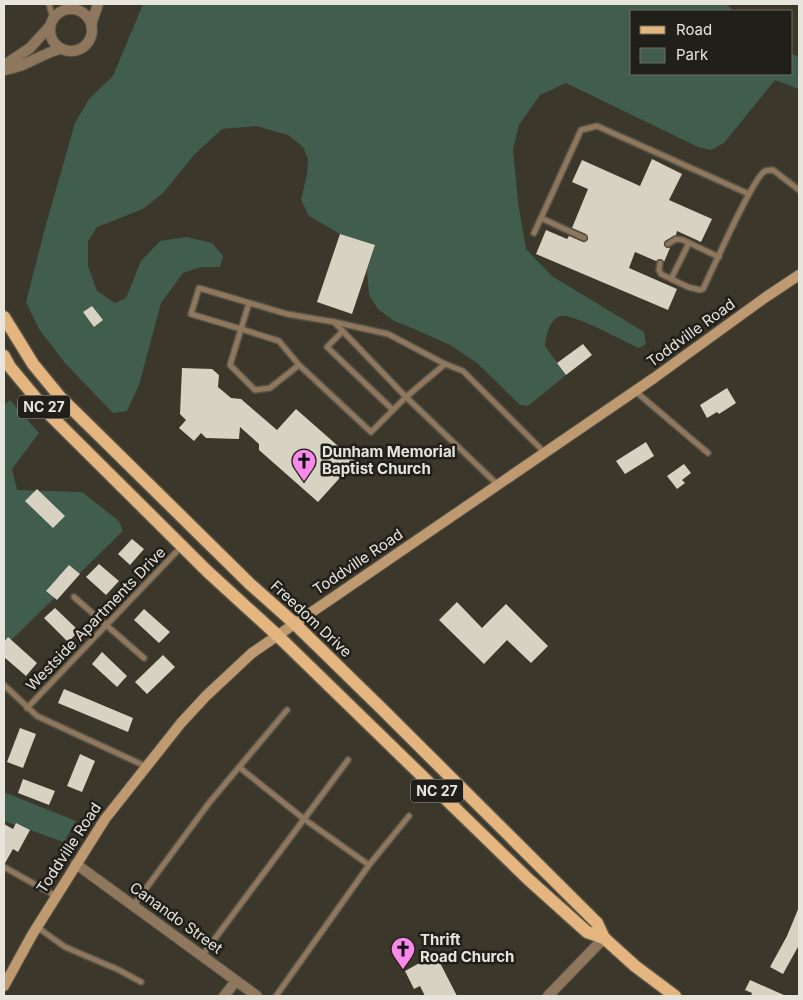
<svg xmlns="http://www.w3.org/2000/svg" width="803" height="1000" font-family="Inter,sans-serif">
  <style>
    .green { fill: #415d4e }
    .building { fill: #d8d2c3 }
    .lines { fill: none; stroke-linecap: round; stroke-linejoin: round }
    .lane-casing { stroke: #575347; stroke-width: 8 }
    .street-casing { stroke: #575347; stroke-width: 12 }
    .secondary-casing { stroke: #575347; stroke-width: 12 }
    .primary-casing { stroke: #575347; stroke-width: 15 }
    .lane { stroke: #8e775d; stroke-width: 5 }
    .street { stroke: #8e775d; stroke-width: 10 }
    .secondary { stroke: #bf9a70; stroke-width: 10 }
    .primary { stroke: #e4b57f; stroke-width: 12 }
    .labels { text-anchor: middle; stroke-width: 5; stroke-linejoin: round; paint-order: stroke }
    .shield { fill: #211f19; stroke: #aca9a2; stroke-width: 1 }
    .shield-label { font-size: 14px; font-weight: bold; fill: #e7e4dc }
    .street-label { font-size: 15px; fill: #e7e4dc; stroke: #211f19 }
    .poi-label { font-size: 15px; font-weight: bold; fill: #e7e4dc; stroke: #211f19; text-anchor: start }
  </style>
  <rect width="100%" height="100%" fill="#3c372b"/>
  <g class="green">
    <path d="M143 4H727L733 11H632V74H792V54L799 57V89L775 80 724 143 711 150 698 147 566 83 540 95 519 125 513 149 518 202 526 249 552 276 644 332 646 344 639 348C625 342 571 312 560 316 549 320 546 336 545 346L566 375 528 406 520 405 477 363 450 345 412 328 394 321 378 309 369 295 367 271 375 245 340 234 309 216 301 200 307 174 308 159 303 147 288 135 256 126 222 129 194 155 163 193 143 209 97 227 88 241V266L97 291 115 303 126 298 141 261 160 241 186 237 212 243 223 256 220 267H201L183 273 161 303 139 385 127 411 113 413 65 363 39 329 26 302 45 228 75 123 89 99 113 76Z"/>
    <path d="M10 400 39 433 12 469 17 490 82 492 119 521 123 531 4 647V405Z"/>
    <path d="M4 792 76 821 64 842 4 821Z"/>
  </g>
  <g class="building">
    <path d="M652 159 682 174 669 200 712 219 701 242 677 231 676 235 665 241 664 244 665 247 670 248 664 262 661 259 656 261 635 252 629 268 677 289 668 310 536 254 546 230 567 239 569 236 583 242 588 240V237L586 234 572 228 588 189 572 182 582 160 640 186Z"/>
    <path d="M340 234 375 245 352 314 317 302Z"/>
    <path d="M92 306 103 320 94 327 83 312Z"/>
    <path d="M583 344 592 355 566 375 557 363Z"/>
    <path d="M182 368 212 369 219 375 218 387 231 398 241 399 277 430 296 409 355 461 318 502 259 450V444L240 427 239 439 206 438 201 433 194 441 179 428 186 420 180 414Z"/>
    <path d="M727 388 736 403 719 414 717 412 707 418 700 405Z"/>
    <path d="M646 442 654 456 625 474 616 461Z"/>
    <path d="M684 464 691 473 682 480 685 483 677 489 667 476Z"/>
    <path d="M37 489 65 516 53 528 25 501Z"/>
    <path d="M132 539 144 549 130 565 118 554Z"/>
    <path d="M99 564 119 581 106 595 86 577Z"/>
    <path d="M69 565 80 574 57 600 46 591Z"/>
    <path d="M457 602 482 628 506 604 548 646 531 663 507 640 484 664 439 620Z"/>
    <path d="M55 608 79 631 68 642 44 618Z"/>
    <path d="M144 609 170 632 159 643 134 620Z"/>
    <path d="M8 637 37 663 26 676 4 657V642Z"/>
    <path d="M102 652 127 676 117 687 92 664Z"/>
    <path d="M163 655 175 667 147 694 135 682Z"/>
    <path d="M64 689 133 718 128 732 58 703Z"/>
    <path d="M20 728 36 734 23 768 7 762Z"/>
    <path d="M80 754 95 761 82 792 67 786Z"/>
    <path d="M23 779 55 791 49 805 18 793Z"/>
    <path d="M16 823 30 830 18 852 13 849 5 863H4V824L13 829Z"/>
    <path d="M799 907V945L783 974 770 967 787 936Z"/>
    <path d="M438 959 457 996H425L420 986 414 989 405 971 425 960 427 964Z"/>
    <path d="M750 980 786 996H751L752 993 745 990Z"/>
  </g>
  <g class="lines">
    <defs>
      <g id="lane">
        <path d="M49 4 53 19"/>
        <path d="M65 4 70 9"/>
        <path d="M534 233 541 218"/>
        <path d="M584 238 541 218 581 130 597 126 749 194"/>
        <path d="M668 244 676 239 683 240 719 257"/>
        <path d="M660 263 659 270 661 274 688 287 700 290 703 289C712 271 753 177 765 171 768 170 771 170 773 170L799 190"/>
        <path d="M671 279 689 243"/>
        <path d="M249 303 241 329 279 341 299 365"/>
        <path d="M334 322 406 397 445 364"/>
        <path d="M343 331 327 347 393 410"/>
        <path d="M635 391 708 453"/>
        <path d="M498 485 406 397 371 432 299 365 270 388 255 390 230 365 241 329 191 314 199 288 287 314 334 322 388 334 445 364 463 371 545 453"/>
        <path d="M74 597 144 658"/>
        <path d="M4 685 37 716 145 766"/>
        <path d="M27 708 182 546"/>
        <path d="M239 767 304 819 369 865 276 996"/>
        <path d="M369 865 409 816"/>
        <path d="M4 867 56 896"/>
        <path d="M133 906 209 803 287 710"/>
        <path d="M37 927 65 947 119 970 141 982"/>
        <path d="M202 956 348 760"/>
      </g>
      <g id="street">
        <circle cx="71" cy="30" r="21"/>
        <path d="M91 25 98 4"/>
        <path d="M4 70 9 62 30 48 49 27"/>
        <path d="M4 70C24 68 40 54 60 49"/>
        <path d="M76 864 257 996"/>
        <path d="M224 996 236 981"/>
        <path d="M548 996 604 938"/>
      </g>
      <path id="secondary" d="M4 986 32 935 105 819 181 723 206 696 252 653 654 378 766 297 799 275"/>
      <g id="primary">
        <path d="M4 317 33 364 60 397 250 584 295 624 384 711 597 923 604 938"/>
        <path d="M4 356 10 367 50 415 207 571 277 635 528 879 587 932 604 938 635 966 675 996"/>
      </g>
    </defs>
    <use href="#lane" class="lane-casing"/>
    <use href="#street" class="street-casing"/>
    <use href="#secondary" class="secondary-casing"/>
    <use href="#primary" class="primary-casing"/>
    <use href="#lane" class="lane"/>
    <use href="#street" class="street"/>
    <use href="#secondary" class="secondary"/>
    <use href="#primary" class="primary"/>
  </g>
  <defs>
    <symbol id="church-pin" viewBox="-11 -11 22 30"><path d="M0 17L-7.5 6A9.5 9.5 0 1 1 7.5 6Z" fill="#f888ea" stroke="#211f19"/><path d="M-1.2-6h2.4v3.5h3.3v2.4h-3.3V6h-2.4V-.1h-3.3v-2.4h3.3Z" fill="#111"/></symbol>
  </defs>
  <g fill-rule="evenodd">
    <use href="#church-pin" x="290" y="447" width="28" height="38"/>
    <use href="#church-pin" x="389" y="935" width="28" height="38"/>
  </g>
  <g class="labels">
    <g class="shield">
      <rect x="18" y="395.5" width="52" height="23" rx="4"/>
      <rect x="411" y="779.5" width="52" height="23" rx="4"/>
    </g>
    <g class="shield-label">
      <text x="44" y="412">NC 27</text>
      <text x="437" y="796">NC 27</text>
    </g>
    <g class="street-label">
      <text transform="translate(691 333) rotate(-36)" y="5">Toddville Road</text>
      <text transform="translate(358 562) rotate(-34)" y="5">Toddville Road</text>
      <text transform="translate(96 619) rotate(-46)" y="5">Westside Apartments Drive</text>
      <text transform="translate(311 619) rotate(43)" y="5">Freedom Drive</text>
      <text transform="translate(69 848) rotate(-57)" y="5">Toddville Road</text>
      <text transform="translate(176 918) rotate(36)" y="5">Canando Street</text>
    </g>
    <g class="poi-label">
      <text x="322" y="457">Dunham Memorial<tspan x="322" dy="17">Baptist Church</tspan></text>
      <text x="420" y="945">Thrift<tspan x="420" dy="17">Road Church</tspan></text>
    </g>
  </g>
  <rect width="803" height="1000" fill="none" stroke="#e7e4dc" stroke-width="10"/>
  <rect x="630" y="10" width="162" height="65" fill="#211f19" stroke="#706e67"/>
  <rect x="640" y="26" width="25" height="8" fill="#e4b57f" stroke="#706e67"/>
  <text x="676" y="35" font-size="15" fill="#e7e4dc">Road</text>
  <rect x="640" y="48" width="25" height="15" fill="#415d4e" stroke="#706e67"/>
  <text x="676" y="60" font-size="15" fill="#e7e4dc">Park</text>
</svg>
